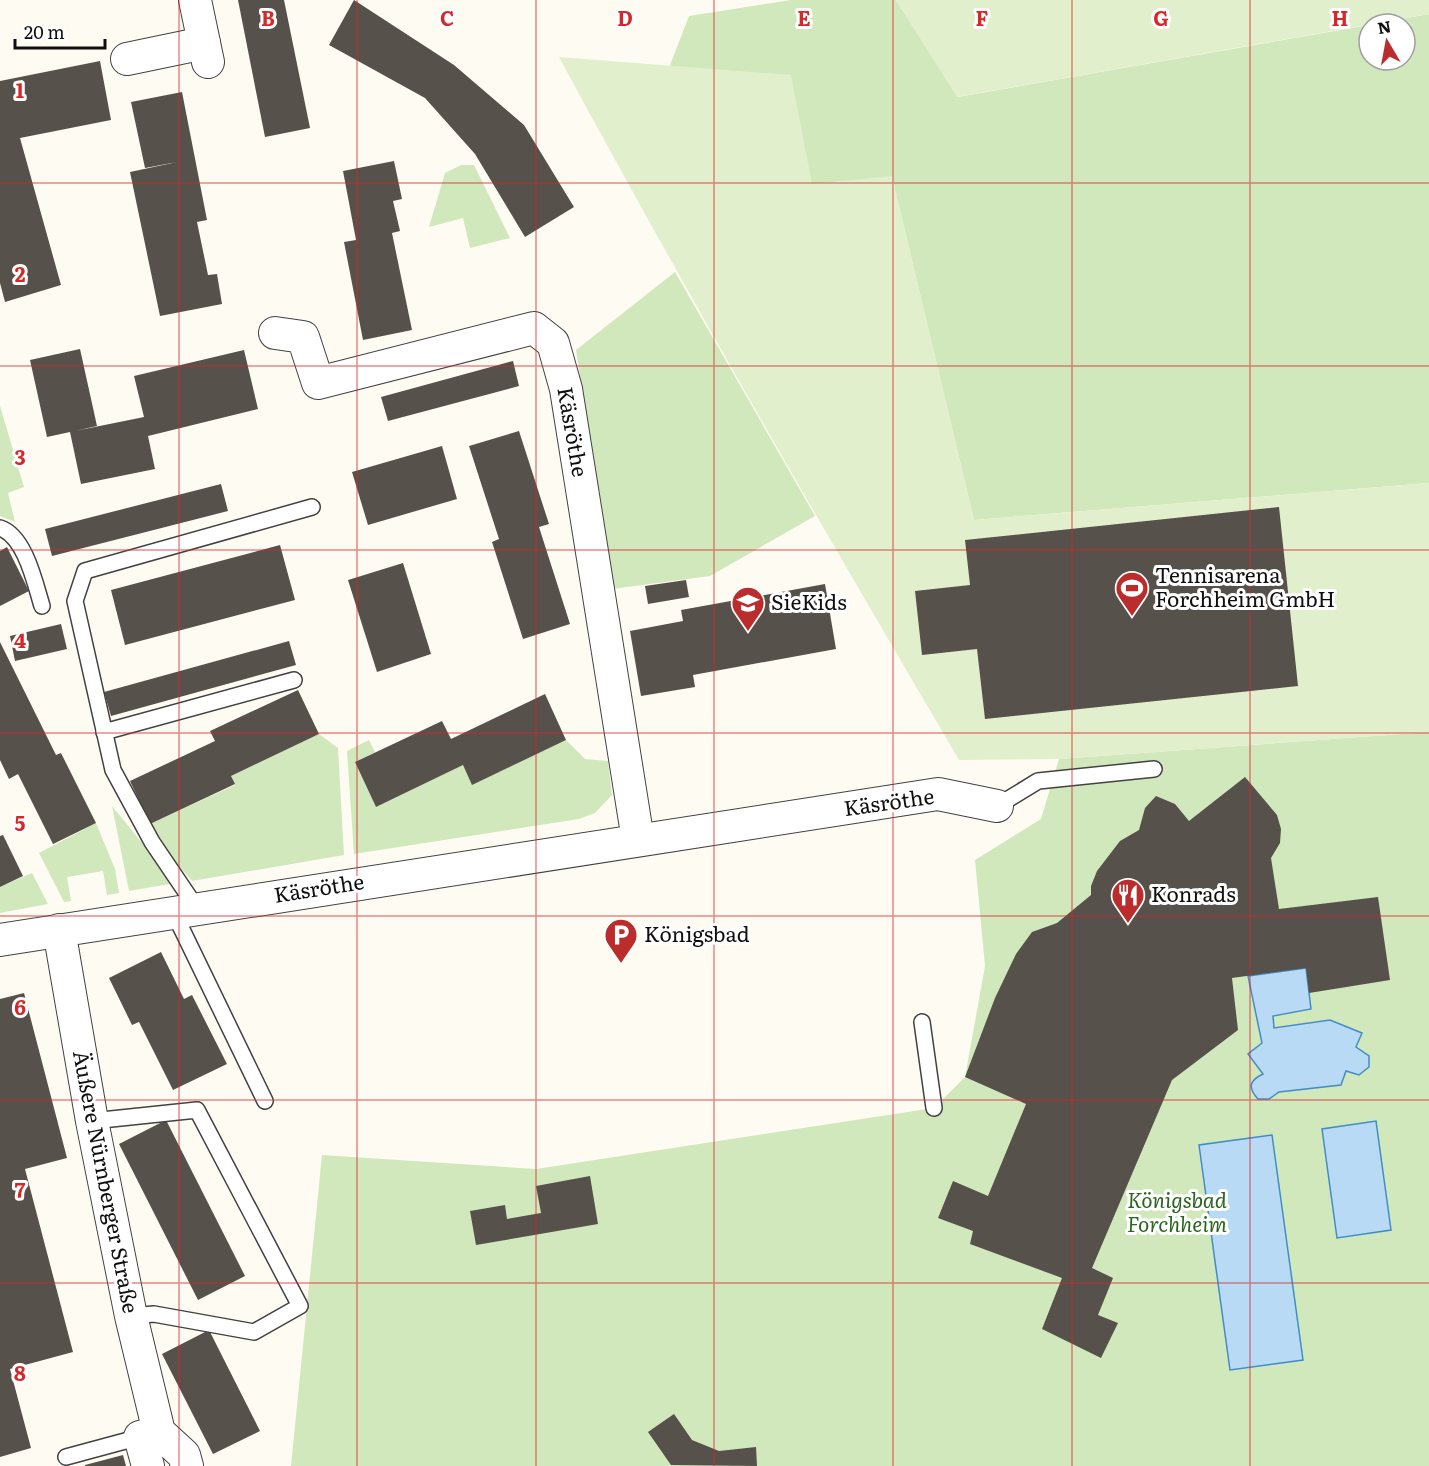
<svg xmlns="http://www.w3.org/2000/svg" width="1429" height="1466" font-family="Literata,serif">
  <style>
    .green { fill: #d1e8bc }
    .pitch { fill: #e2efcd }
    .water { fill: #b8daf4; stroke: #428cc8; stroke-width: 1.5 }
    .building { fill: #57514c }
    .lines { fill: none; stroke-linecap: round; stroke-linejoin: round }
    .lane-casing { stroke: #424242; stroke-width: 18 }
    .street-casing { stroke: #424242; stroke-width: 34 }
    .lane { stroke: #fff; stroke-width: 15 }
    .street { stroke: #fff; stroke-width: 32 }
    .grid { fill: none; stroke: #d62828; stroke-width: 1.5; stroke-opacity: 0.55 }
    .labels { text-anchor: middle; stroke-width: 6; stroke-linejoin: round; paint-order: stroke }
    .street-label { font-size: 21px; fill: #0f0f0f; stroke: #fff }
    .poi-label { font-size: 21px; fill: #0f0f0f; stroke: #fff; text-anchor: start }
    .park-label { font-size: 21px; font-style: italic; fill: #2c6521; stroke: #fff }
    .grid-label { font-size: 20px; text-anchor: middle; font-weight: bold; fill: #d62828; stroke: #fff; stroke-width: 6; stroke-linejoin: round; paint-order: stroke }
  </style>
  <rect width="100%" height="100%" fill="#fefcf2"/>
  <g class="green">
    <path d="M791 0H896L958 97 1369 25V60H1405V24H1373L1429 14V483L974 520 892 177 812 184 670 65 689 16Z"/>
    <path d="M461 165H474L510 238 470 248 463 218 429 227 445 173Z"/>
    <path d="M675 272 815 516 710 576 612 589 576 350Z"/>
    <path d="M0 406 24 487 8 493 15 522 0 516Z"/>
    <path d="M1429 732V1466H291L322 1155 536 1169 934 1108 965 1077 985 966 975 860 1041 819 1059 759Z"/>
    <path d="M319 734 338 748 344 855 192 881 154 838 150 824 235 785 231 776Z"/>
    <path d="M369 740 375 752 355 762 376 807 463 765 473 784 566 740 585 759 608 761 612 795 595 813 579 819 354 854 347 751Z"/>
    <path d="M112 806 175 883 129 891Z"/>
    <path d="M96 823 115 869 119 893 107 895 103 871 67 877 71 901 64 902 39 853Z"/>
    <path d="M32 873 48 904 0 913V887Z"/>
  </g>
  <g class="pitch">
    <path d="M896 0H1429V14L957 97Z"/>
    <path d="M559 57 791 75 812 184 892 176 974 520 1429 483V732L1059 759 959 760C822 527 687 294 559 57Z"/>
  </g>
  <g class="water">
    <path d="M1306 968 1311 1009 1273 1016 1274 1028 1330 1020 1362 1033 1356 1047 1369 1056V1067L1359 1075 1346 1071 1341 1085 1279 1092 1269 1099H1258C1247 1087 1250 1080 1263 1074L1248 1054 1262 1043 1248 976Z"/>
    <path d="M1376 1121 1391 1230 1337 1238 1322 1129Z"/>
    <path d="M1272 1135 1303 1360 1230 1370 1199 1145Z"/>
  </g>
  <g class="building">
    <path d="M238 0H284L310 128 265 137Z"/>
    <path d="M354 0 454 65 524 125 574 207 525 237 475 154 425 98 329 45Z"/>
    <path d="M100 61 111 120 20 138 61 285 5 302 0 283V81Z"/>
    <path d="M182 92 207 220 197 222 208 275 217 274 222 304 160 316 130 172 177 162 145 168 131 102Z"/>
    <path d="M394 161 402 199 393 201 400 231 392 233 412 330 363 340 344 242 356 240 343 171Z"/>
    <path d="M80 349 97 426 75 431 144 417 134 376 244 350 258 409 148 436 155 469 81 484 70 432 47 437 30 360Z"/>
    <path d="M513 361 519 386 388 421 381 397Z"/>
    <path d="M519 431 549 524 539 527 570 624 523 639 492 542 499 539 469 446Z"/>
    <path d="M442 446 457 499 368 525 352 472Z"/>
    <path d="M221 484 228 511 52 556 45 529Z"/>
    <path d="M1279 507 1298 686 985 719 977 649 922 655 915 591 970 585 965 540Z"/>
    <path d="M280 545 295 600 125 645 111 590Z"/>
    <path d="M7 547 29 591 0 606V551Z"/>
    <path d="M403 563 431 654 377 672 348 580Z"/>
    <path d="M686 580 689 597 648 604 645 586Z"/>
    <path d="M825 584 836 649 693 675 695 687 641 696 630 631 683 621 681 610Z"/>
    <path d="M61 624 67 649 15 661 10 636Z"/>
    <path d="M289 641 296 665 111 716 104 692Z"/>
    <path d="M0 642 56 755 61 753 96 823 53 844 18 774 9 779 0 760Z"/>
    <path d="M298 690 319 734 231 776 235 784 150 824 130 781 215 741 210 731Z"/>
    <path d="M545 694 566 740 472 785 463 765 376 807 355 762 442 721 451 739Z"/>
    <path d="M1245 777 1277 815 1281 829 1280 843 1271 858 1279 909 1378 897 1390 980 1309 993 1306 968 1232 978 1238 1030 1172 1080 1092 1268 1113 1278 1098 1315 1118 1323 1101 1358 1042 1329 1062 1278 970 1244 973 1231 938 1218 953 1181 988 1196 1026 1104 965 1077 995 998 1016 954 1032 932 1057 923 1091 895V886L1097 871 1120 841 1139 830 1145 808 1156 796 1175 804 1189 821Z"/>
    <path d="M3 835 23 876 0 887V836Z"/>
    <path d="M161 952 184 999 192 995 227 1064 173 1090 139 1022 132 1025 109 978Z"/>
    <path d="M24 993 67 1158 25 1169 73 1352 10 1369 31 1448 0 1457V999Z"/>
    <path d="M166 1120 245 1276 198 1300 119 1144Z"/>
    <path d="M590 1176 598 1224 476 1245 470 1211 505 1205 507 1219 541 1213 536 1186Z"/>
    <path d="M209 1330 260 1431 213 1454 162 1354Z"/>
    <path d="M674 1414 692 1440 719 1451 756 1447 757 1466 671 1465 648 1432Z"/>
    <path d="M123 1455 126 1466H85V1465Z"/>
  </g>
  <g class="lines">
    <defs>
      <g id="lane">
        <path d="M0 528C25 536 35 583 42 606"/>
        <path d="M104 732 294 680"/>
        <path d="M997 806 1038 781 1154 769"/>
        <path d="M196 907 152 842 113 770 75 601 85 571 312 507"/>
        <path d="M173 911 265 1101"/>
        <path d="M922 1022 934 1108"/>
        <path d="M92 1121 197 1110 300 1306 254 1332 154 1314 131 1316"/>
        <path d="M66 1457 140 1437"/>
      </g>
      <g id="street">
        <path d="M195 0 208 62"/>
        <path d="M127 59 204 43"/>
        <path d="M275 333 303 337 318 383 534 328 553 343 566 389 638 840"/>
        <path d="M59 930 92 1121 131 1316 159 1432 184 1455 187 1466"/>
        <path d="M0 940 938 794 997 806"/>
        <path d="M148 1466 140 1437 159 1432"/>
      </g>
    </defs>
    <use href="#lane" class="lane-casing"/>
    <use href="#street" class="street-casing"/>
    <use href="#lane" class="lane"/>
    <use href="#street" class="street"/>
  </g>
  <path class="grid" d="M179 0V1466M357 0V1466M536 0V1466M714 0V1466M893 0V1466M1072 0V1466M1250 0V1466M0 183H1429M0 366H1429M0 550H1429M0 733H1429M0 916H1429M0 1100H1429M0 1283H1429"/>
  <defs>
    <symbol id="stadium-pin" viewBox="-11 -11 22 30"><path d="M0 17L-7.5 6A9.5 9.5 0 1 1 7.5 6Z" fill="#ba2d2c" stroke="#fff"/><path d="M0-5a6.5 5 0 1 0 0 10a6.5 5 0 1 0 0-10ZM-3.5-1.8h7v3.6h-7Z" fill="#fff"/></symbol>
    <symbol id="school-pin" viewBox="-11 -11 22 30"><path d="M0 17L-7.5 6A9.5 9.5 0 1 1 7.5 6Z" fill="#ba2d2c" stroke="#fff"/><path d="M0-5L7-2L0 1L-7-2ZM-4 1L0 2.5L4 1V4Q0 6-4 4Z" fill="#fff"/></symbol>
    <symbol id="restaurant-pin" viewBox="-11 -11 22 30"><path d="M0 17L-7.5 6A9.5 9.5 0 1 1 7.5 6Z" fill="#ba2d2c" stroke="#fff"/><path d="M-5-6h1v4h1v-4h1v4h1v-4h1v5L-1.5 .5V6h-2V.5L-5-1ZM5-6V6H3V1.5H1.5Q1.5-4 5-6Z" fill="#fff"/></symbol>
    <symbol id="parking-pin" viewBox="-11 -11 22 30"><path d="M0 17L-7.5 6A9.5 9.5 0 1 1 7.5 6Z" fill="#ba2d2c" stroke="#fff"/><path d="M-3.5-5.5H1a3.5 3.5 0 0 1 0 7H-1V5.5H-3.5ZM-1-3.4V-.6H.8a1.4 1.4 0 0 0 0-2.8Z" fill="#fff"/></symbol>
  </defs>
  <g fill-rule="evenodd">
    <use href="#stadium-pin" x="1113" y="569" width="38" height="52"/>
    <use href="#school-pin" x="729" y="584" width="38" height="52"/>
    <use href="#restaurant-pin" x="1109" y="876" width="38" height="52"/>
    <use href="#parking-pin" x="602" y="916" width="38" height="52"/>
  </g>
  <g class="labels">
    <g class="street-label">
      <text transform="translate(572 432) rotate(80)" y="7">Käsröthe</text>
      <text transform="translate(889 803) rotate(-8)" y="7">Käsröthe</text>
      <text transform="translate(319 889) rotate(-9)" y="7">Käsröthe</text>
      <text transform="translate(105 1182) rotate(79)" y="7">Äußere Nürnberger Straße</text>
    </g>
    <g class="poi-label">
      <text x="1155" y="583">Tennisarena<tspan x="1155" dy="24">Forchheim GmbH</tspan></text>
      <text x="771" y="610">SieKids</text>
      <text x="1151" y="902">Konrads</text>
      <text x="644" y="942">Königsbad</text>
    </g>
    <g class="park-label">
      <text x="1177" y="1208">Königsbad<tspan x="1177" dy="24">Forchheim</tspan></text>
    </g>
  </g>
  <g class="grid-label">
    <text x="268" y="26">B</text>
    <text x="447" y="26">C</text>
    <text x="625" y="26">D</text>
    <text x="804" y="26">E</text>
    <text x="982" y="26">F</text>
    <text x="1161" y="26">G</text>
    <text x="1340" y="26">H</text>
    <text x="20" y="98">1</text>
    <text x="20" y="282">2</text>
    <text x="20" y="465">3</text>
    <text x="20" y="648">4</text>
    <text x="20" y="831">5</text>
    <text x="20" y="1015">6</text>
    <text x="20" y="1198">7</text>
    <text x="20" y="1381">8</text>
  </g>
  <g transform="translate(1387 42) rotate(350)"><circle r="28" fill="#ffffff" stroke="#9f9f9f" stroke-width="1.5"/>
  <path d="M0-4.5L10 22L0 15L-10 22Z" fill="#ba2d2c"/>
  <text y="-9" font-size="16" font-weight="bold" text-anchor="middle" fill="#0f0f0f">N</text>
  </g>
  <path d="M15 39v9h90v-9" fill="none" stroke="#0f0f0f" stroke-width="3"/>
  <text x="24" y="39" font-size="18" fill="#0f0f0f" stroke="#ffffff" stroke-width="4.5" paint-order="stroke">20 m</text>
</svg>
